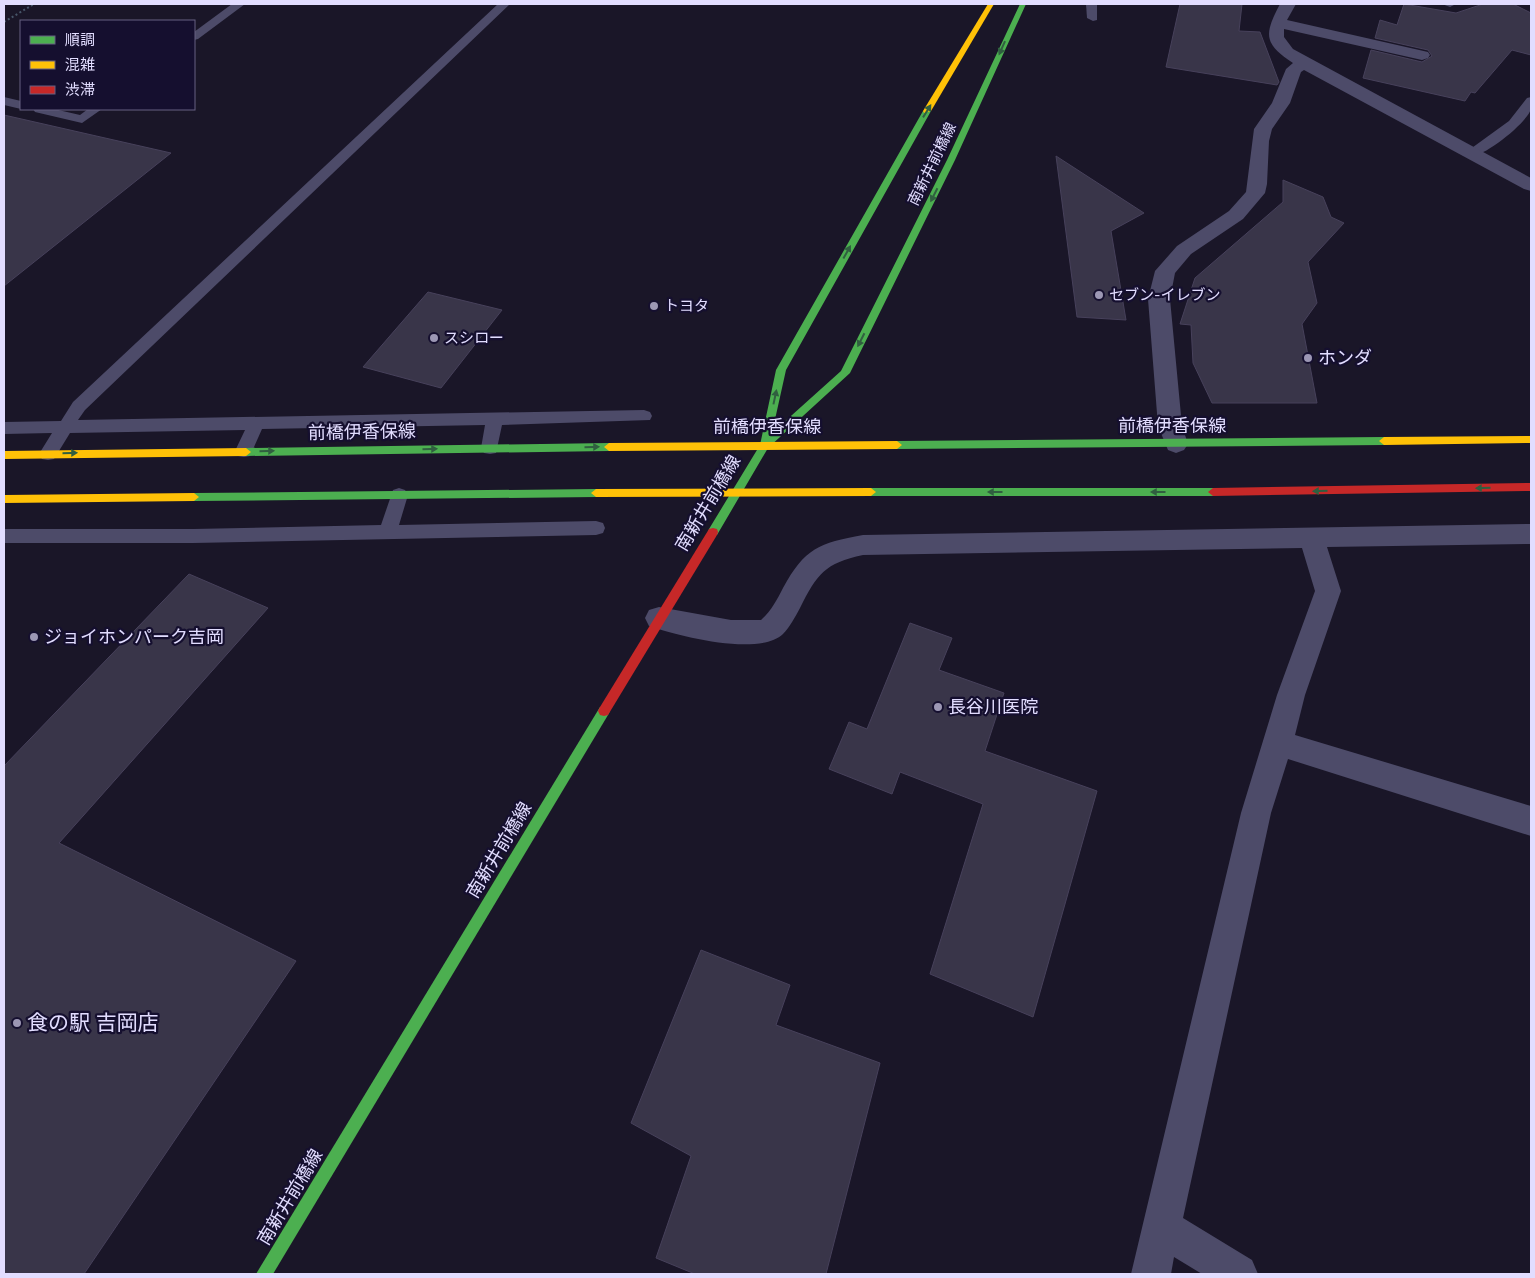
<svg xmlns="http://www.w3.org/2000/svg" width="1535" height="1278" font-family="Mulish,'Noto Sans JP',sans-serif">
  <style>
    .building { fill: #393549; stroke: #47415b }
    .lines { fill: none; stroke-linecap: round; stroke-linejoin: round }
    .path { stroke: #475669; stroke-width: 2; stroke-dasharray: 2 2.5; stroke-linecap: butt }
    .lane { fill: #4d4b69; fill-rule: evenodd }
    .street { fill: #4d4b69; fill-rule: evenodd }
    .fast { fill: #4caf50; fill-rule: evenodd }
    .slow { fill: #ffc107; fill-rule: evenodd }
    .jam { fill: #c62828; fill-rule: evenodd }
    .oneway { fill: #305f40 }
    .poi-dot { fill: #9c97b4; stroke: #150f2f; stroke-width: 2 }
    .labels { text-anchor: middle; stroke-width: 4.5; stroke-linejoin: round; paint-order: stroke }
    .far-street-label { font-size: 15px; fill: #e2ddff; stroke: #150f2f }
    .far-poi-label { font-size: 15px; fill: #e2ddff; stroke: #150f2f; text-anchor: start }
    .poi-label { font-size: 18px; fill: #e2ddff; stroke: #150f2f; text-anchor: start }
    .street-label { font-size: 18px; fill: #e2ddff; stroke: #150f2f }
    .near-poi-label { font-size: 21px; fill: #e2ddff; stroke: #150f2f; text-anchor: start }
  </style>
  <rect width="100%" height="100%" fill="#1a1628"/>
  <g class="building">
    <path d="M1180 4H1242L1239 31 1260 32 1279 82 1277 85 1166 67Z"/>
    <path d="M1404 4 1456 13 1483 4H1513L1531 13V55L1512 50 1475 93 1471 92 1465 101 1363 78 1371 50 1422 62 1432 56 1428 50 1375 38 1380 20 1397 25Z"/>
    <path d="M4 115 171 153 4 286Z"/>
    <path d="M1056 156 1144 213 1111 231 1126 320 1077 317Z"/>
    <path d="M1283 180 1323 197 1331 217 1344 223 1308 262 1317 303 1302 324 1317 403H1212L1193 363 1191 325 1180 324 1195 278 1283 202Z"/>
    <path d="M428 292 502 310 441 388 363 367Z"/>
    <path d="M189 574 268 608 59 843 296 961 84 1274H4V766Z"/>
    <path d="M910 623 952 638 939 670 1004 693 985 751 1097 791 1033 1017 930 974 983 804 900 772 892 794 829 769 849 722 867 729Z"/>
    <path d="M701 950 790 985 776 1025 880 1063 826 1274H695L656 1258 691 1156 631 1123Z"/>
  </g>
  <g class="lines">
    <path class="path" d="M4 22 34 4"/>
    <g class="lane">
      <path d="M232 4H245L198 39 194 40V32Z"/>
      <path d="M498 4H510L85 410 78 420 644 410 650 412 652 416 650 420 502 425 496 453 490 454 484 453 481 448 485 425 262 429 250 456 244 457 238 456 235 451 245 430 70 433 54 459 48 460 42 459 39 454 52 433 4 434V422L61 421 73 402Z"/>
      <path d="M1086 4H1097V20L1093 21 1087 18Z"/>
      <path d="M1442 4H1456L1450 7Z"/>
      <path d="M4 97 21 101V109L4 105Z"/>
      <path d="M1531 97C1531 100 1532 106 1531 109 1527 123 1482 159 1469 156L1467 153 1469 150 1509 121 1527 98Z"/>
      <path d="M33 109H54L80 115 88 109H102L82 123 35 112Z"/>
      <path d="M399 488 405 490 408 495 399 525 596 521 603 523 605 528 603 533 596 535 193 543H4V529H193L381 525 393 490Z"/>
    </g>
    <g class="street">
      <path d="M1280 4H1296L1287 20 1428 52 1430 55 1428 58 1422 60 1284 29V37L1293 49 1531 178V191L1524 189 1304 70 1301 72 1290 103 1272 129 1269 141 1267 184 1265 193 1243 219 1191 254 1175 273 1170 299 1182 426 1188 444 1184 450 1176 453 1168 450 1158 426 1148 299 1155 271 1177 246 1229 211 1246 192 1254 129 1272 103 1286 69 1293 63C1262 43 1265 33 1280 4Z"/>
      <path d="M1531 524V544L1327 547 1341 591 1305 695 1295 735 1531 806V836L1288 759 1271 813 1183 1218 1252 1260 1258 1274H1202L1174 1257 1171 1274H1131L1241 813 1277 695 1315 591 1302 548 863 555C825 563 817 574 800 608 795 617 790 627 783 634 758 657 679 636 649 626L645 618 649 610 659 607 731 620H761C771 611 777 600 783 588 805 548 819 543 863 535Z"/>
    </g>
    <g class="fast">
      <path d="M1020 4H1026L955 160 850 373 768 448 717 535H709L708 532 709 529 760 445 776 370 923 111 930 109 931 111 786 370 772 433 841 371 947 160Z"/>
      <path d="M1384 437 1389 441 1384 445 897 449 892 445 897 441Z"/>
      <path d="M609 443 614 447 609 451 246 456 241 452 246 448Z"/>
      <path d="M871 488H1213L1218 492 1213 496H871L866 492Z"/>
      <path d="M596 489 601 493 596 497 194 501 189 497 194 493Z"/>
      <path d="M604 706 608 707 610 711 608 715 273 1274H256L600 707Z"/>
    </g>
    <g class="slow">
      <path d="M988 4H994L931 111 924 113 923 111Z"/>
      <path d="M1531 436V443L1384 445 1379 441 1384 437Z"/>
      <path d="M897 441 902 445 897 449 609 451 604 447 609 443Z"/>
      <path d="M246 448 251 452 246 456 4 459V451Z"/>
      <path d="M871 488 876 492 871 496 596 497 591 493 596 489Z"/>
      <path d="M194 493 199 497 194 501 4 503V495Z"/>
    </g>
    <g class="jam">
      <path d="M1531 483V491L1213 496 1208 492 1213 488Z"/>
      <path d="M713 528 717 529 718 532 717 535 608 715 604 716 600 715 598 711 600 707 709 529Z"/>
    </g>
  </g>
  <defs><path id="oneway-solid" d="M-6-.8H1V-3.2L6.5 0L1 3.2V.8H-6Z" transform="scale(1.25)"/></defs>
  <g class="oneway">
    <use href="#oneway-solid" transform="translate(1002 48) rotate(114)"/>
    <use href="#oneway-solid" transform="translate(927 111) rotate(-58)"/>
    <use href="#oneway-solid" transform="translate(934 195) rotate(117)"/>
    <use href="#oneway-solid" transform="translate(847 252) rotate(-61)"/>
    <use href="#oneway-solid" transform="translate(861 340) rotate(117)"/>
    <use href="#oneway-solid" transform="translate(775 397) rotate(-78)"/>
    <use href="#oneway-solid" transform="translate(592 447) rotate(-1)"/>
    <use href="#oneway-solid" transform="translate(430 449) rotate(-1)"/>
    <use href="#oneway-solid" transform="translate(267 451) rotate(-1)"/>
    <use href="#oneway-solid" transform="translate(70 453) rotate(-1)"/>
    <use href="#oneway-solid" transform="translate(1483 488) rotate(179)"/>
    <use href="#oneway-solid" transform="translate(1320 491) rotate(179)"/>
    <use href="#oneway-solid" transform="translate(995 492) rotate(180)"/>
    <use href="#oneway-solid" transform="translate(1158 492) rotate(180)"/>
  </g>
  <g class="poi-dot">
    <circle cx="1099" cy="295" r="5"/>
    <circle cx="654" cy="306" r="5"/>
    <circle cx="434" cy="338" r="5"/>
    <circle cx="1308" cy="358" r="5"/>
    <circle cx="34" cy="637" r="5"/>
    <circle cx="938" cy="707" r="5"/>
    <circle cx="17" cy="1023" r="5"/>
  </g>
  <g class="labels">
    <g class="far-street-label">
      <text transform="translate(932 164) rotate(-64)" y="5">南新井前橋線</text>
    </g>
    <g class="far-poi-label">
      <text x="1109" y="300">セブン-イレブン</text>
      <text x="664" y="311">トヨタ</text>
      <text x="444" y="343">スシロー</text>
    </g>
    <g class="poi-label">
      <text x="1318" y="364">ホンダ</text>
      <text x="44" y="643">ジョイホンパーク吉岡</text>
      <text x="948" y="713">長谷川医院</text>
    </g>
    <g class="street-label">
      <text x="1172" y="432">前橋伊香保線</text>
      <text x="767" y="433">前橋伊香保線</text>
      <text transform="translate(362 432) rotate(-1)" y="6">前橋伊香保線</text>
      <text transform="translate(708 503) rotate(-59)" y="6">南新井前橋線</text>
      <text transform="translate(499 850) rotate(-59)" y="6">南新井前橋線</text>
      <text transform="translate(290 1197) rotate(-59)" y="6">南新井前橋線</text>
    </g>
    <g class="near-poi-label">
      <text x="27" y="1030">食の駅 吉岡店</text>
    </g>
  </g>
  <rect width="1535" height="1278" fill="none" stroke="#e2ddff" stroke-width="10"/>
  <rect x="20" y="20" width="175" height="90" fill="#150f2f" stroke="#676182"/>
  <rect x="30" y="36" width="25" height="8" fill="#4caf50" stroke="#676182"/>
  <text x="65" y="45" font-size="15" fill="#e2ddff">順調</text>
  <rect x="30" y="61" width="25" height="8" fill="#ffc107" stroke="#676182"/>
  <text x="65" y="70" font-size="15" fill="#e2ddff">混雑</text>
  <rect x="30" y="86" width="25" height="8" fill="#c62828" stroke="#676182"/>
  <text x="65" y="95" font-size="15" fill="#e2ddff">渋滞</text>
</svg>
